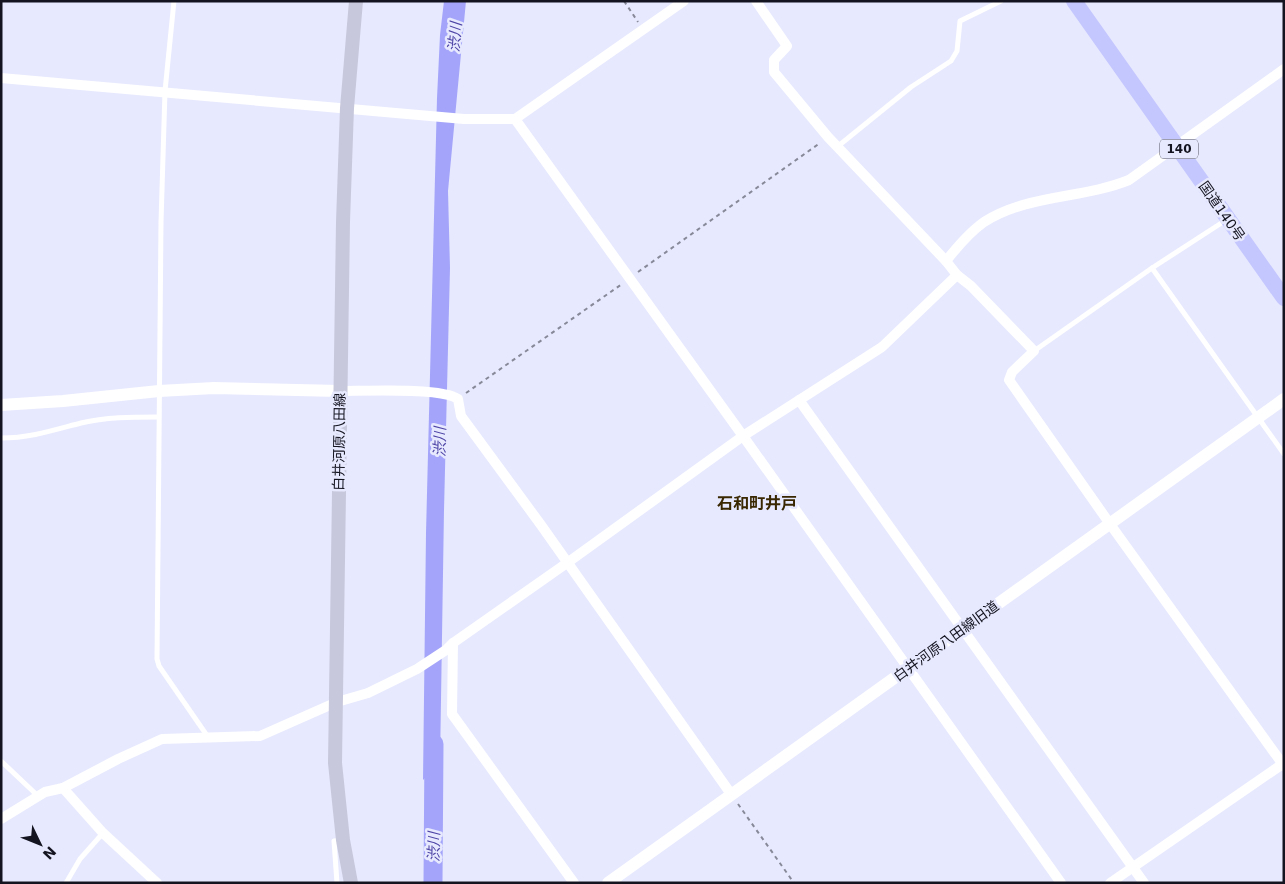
<svg xmlns="http://www.w3.org/2000/svg" width="1285" height="884" font-family="'DejaVu Sans','Noto Sans JP',sans-serif">
  <style>
    .water { fill: #a4a5fa }
    .lines { fill: none; stroke-linecap: round; stroke-linejoin: round }
    .river { stroke: #a4a5fa; stroke-width: 19 }
    .path { stroke: #878999; stroke-width: 2; stroke-dasharray: 4 4; stroke-linecap: butt }
    .service { stroke: #fff; stroke-width: 5 }
    .minor { stroke: #fff; stroke-width: 10 }
    .tertiary { stroke: #fff; stroke-width: 12 }
    .secondary { stroke: #c8c8dc; stroke-width: 14 }
    .trunk { stroke: #c4c6fe; stroke-width: 16 }
    .labels { text-anchor: middle; stroke-width: 5; stroke-linejoin: round; paint-order: stroke }
    .shield { fill: #e7e9fe; stroke: #535463; stroke-width: 1 }
    .shield-label { font-size: 12px; font-weight: bold; fill: #141420 }
    .street-label { font-size: 14px; fill: #141420; stroke: #e7e9fe }
    .water-label { font-size: 15px; font-style: italic; fill: #4d44a6; stroke: #e7e9fe }
    .quarter-label { font-size: 16px; font-weight: bold; fill: #382700; stroke: #e7e9fe }
  </style>
  <rect width="100%" height="100%" fill="#e7e9fe"/>
  <path class="water" d="M444 1H466L448 191 450 268 444 510 440 763 423 780 426 533 437 98 440 35Z"/>
  <g class="lines">
    <path class="river" d="M433 883 434 744"/>
    <g class="path">
      <path d="M624 1 638 22"/>
      <path d="M638 272 820 143"/>
      <path d="M466 393 622 284"/>
      <path d="M738 804 794 883"/>
    </g>
    <g class="service">
      <path d="M174 1 165 91 161 222 157 659 159 666 208 737"/>
      <path d="M837 147 911 87 951 61 957 51 960 21 1001 1"/>
      <path d="M1152 268 1284 454"/>
      <path d="M1034 351 1152 268 1226 220"/>
      <path d="M1 438C30 438 54 430 81 423 106 417 132 417 158 417"/>
      <path d="M1 761 38 796"/>
      <path d="M66 883 80 859 103 833"/>
      <path d="M337 883 334 841 342 840"/>
    </g>
    <g class="minor">
      <path d="M756 1 787 46 774 60V72L828 137 946 261 957 275 971 286 1034 351 1012 372 1009 380 1110 524 1284 766"/>
      <path d="M1 78 464 119H515L684 1"/>
      <path d="M515 119 743 436 1061 883"/>
      <path d="M946 261C957 247 970 232 984 222 1028 194 1082 199 1129 180L1284 69"/>
      <path d="M340 391C363 391 443 387 458 399L461 416 541 525 731 794"/>
      <path d="M799 400 1144 883"/>
      <path d="M453 643 452 714 574 883"/>
      <path d="M63 788 103 833 157 883"/>
      <path d="M1 819 45 792 63 788 118 759 162 739 260 736 337 702 368 693 417 669 446 650 453 643 567 563 743 436 882 347 957 275"/>
      <path d="M1110 883 1284 763"/>
    </g>
    <g class="tertiary">
      <path d="M1 405 63 401 159 391 214 388 340 391"/>
      <path d="M608 883 1284 399"/>
    </g>
    <path class="secondary" d="M351 883 343 840 335 763 343 222 347 108 356 1"/>
    <path class="trunk" d="M1074 1 1284 298"/>
  </g>
  <g class="labels">
    <rect class="shield" x="1160" y="139.5" width="38" height="19" rx="4"/>
    <g class="shield-label">
      <text x="1179" y="153">140</text>
    </g>
    <g class="street-label">
      <text transform="translate(1222 211) rotate(55)" y="5">国道140号</text>
      <text transform="translate(339 442) rotate(-89)" y="5">白井河原八田線</text>
      <text transform="translate(946 641) rotate(-36)" y="5">白井河原八田線旧道</text>
    </g>
    <g class="water-label">
      <text transform="translate(455 37) rotate(-85)" y="5">渋川</text>
      <text transform="translate(440 442) rotate(-89)" y="5">渋川</text>
      <text transform="translate(434 847) rotate(-89)" y="5">渋川</text>
    </g>
    <g class="quarter-label">
      <text x="757" y="509">石和町井戸</text>
    </g>
  </g>
  <rect width="1285" height="884" fill="none" stroke="#141420" stroke-width="5"/>
  <g transform="translate(40 844) rotate(133)" stroke="#e7e9fe" stroke-width="4" paint-order="stroke">
  <path d="M0-4L9 19L0 12L-9 19Z" fill="#141420"/>
  <text y="-8" font-size="14" font-weight="bold" text-anchor="middle" fill="#141420">N</text>
  </g>
</svg>
